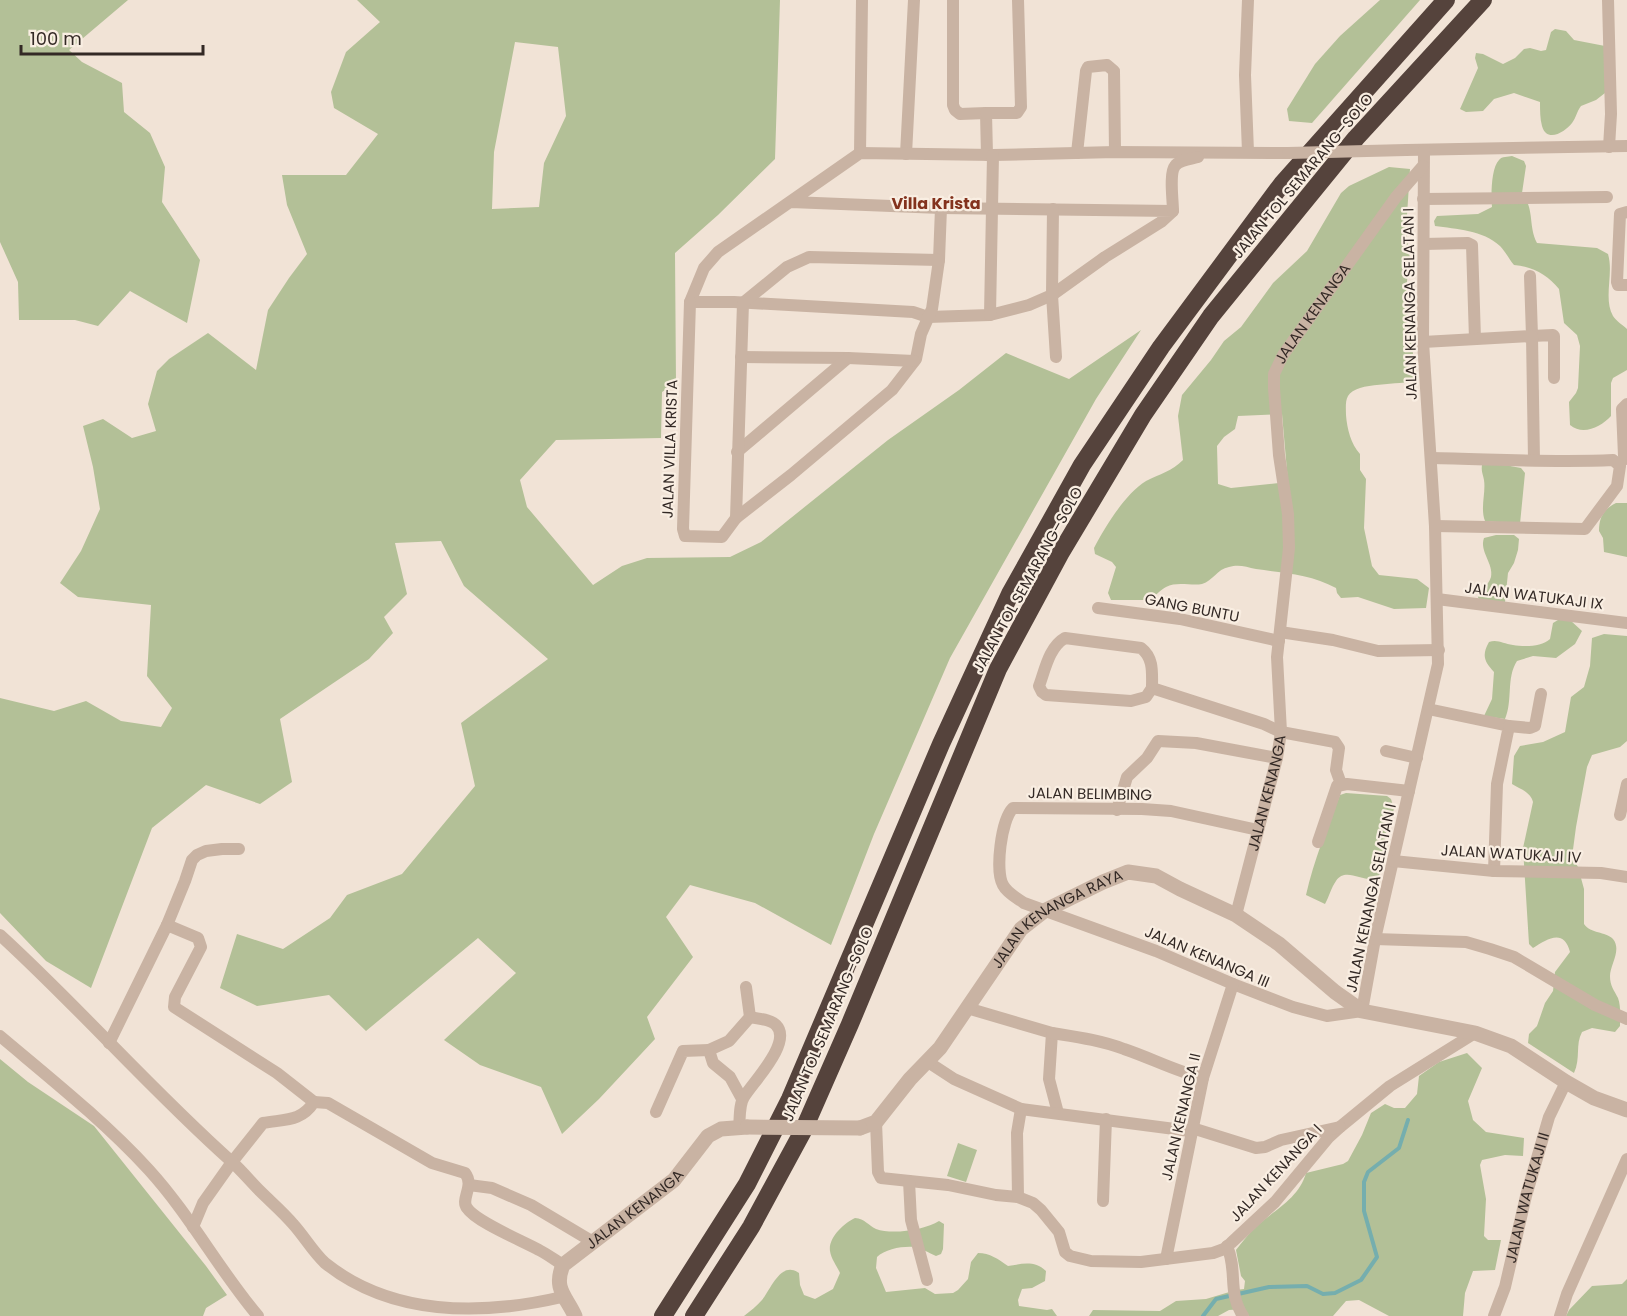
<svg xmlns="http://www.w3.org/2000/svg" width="1627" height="1316" font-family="Poppins,sans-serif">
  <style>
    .green { fill: #b3c097; fill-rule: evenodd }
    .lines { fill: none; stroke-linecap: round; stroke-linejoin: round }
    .stream { stroke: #75aeae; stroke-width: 4 }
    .minor { stroke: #c9b3a3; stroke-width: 12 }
    .tertiary { stroke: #c9b3a3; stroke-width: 15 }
    .motorway { stroke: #55433c; stroke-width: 18 }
    .minor-bridge { stroke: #c9b3a3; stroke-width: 12 }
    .tertiary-bridge { stroke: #c9b3a3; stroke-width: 15 }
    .labels { text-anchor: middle; stroke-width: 4.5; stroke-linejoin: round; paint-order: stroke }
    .street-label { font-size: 15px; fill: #332925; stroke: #f9eee2 }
    .neighbourhood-label { font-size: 16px; font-weight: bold; fill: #83321d; stroke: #f9eee2 }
  </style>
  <rect width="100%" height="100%" fill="#f1e3d6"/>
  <g class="green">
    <path d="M0 0H128L69 50 82 62 122 83 124 112 150 133 165 167 162 202 200 260 187 323 130 291 98 326 75 320H19L18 282 0 242Z"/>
    <path d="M357 0H780L775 159 718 215 675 253 676 383 662 392 661 438 556 440 520 480 527 507 593 585 622 566 647 558 730 557 761 542 888 440 959 390 1006 353 1069 379 1141 330 1096 399 950 658 874 834 831 945 755 903 690 885 666 917 693 957 647 1017 655 1039 599 1099 562 1134 541 1087 480 1065 444 1040 516 973 478 938 366 1031 329 995 257 1006 220 988 237 934 283 949 330 918 347 895 402 874 475 786 461 723 548 659 464 586 441 541 395 543 407 594 384 617 393 633 369 659 280 719 292 782 260 804 206 785 152 828 91 988 46 961 0 913V698L54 711 86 701 121 721 161 727 172 708 147 676 151 605 78 597 60 583 81 551 100 509 93 467 83 426 103 419 132 438 156 431 148 404 157 371 169 359 208 333 256 370 268 310 289 278 307 254 287 205 282 175H346L378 134 334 108 331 92 346 52 380 22ZM515 42 558 47 566 116 544 163 539 207 492 209 494 152Z"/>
    <path d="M1380 0H1420L1312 123 1289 121 1287 109 1315 64 1340 36Z"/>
    <path d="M1555 29 1566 31 1574 40 1605 46V93L1596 100 1581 106C1577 111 1576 118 1572 123 1566 131 1547 144 1542 126 1540 119 1540 110 1540 102L1514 93 1494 99 1483 111 1466 112 1460 109 1478 68 1475 58 1476 53 1483 54 1503 64 1515 58 1524 49 1530 48 1541 51 1546 50 1551 32Z"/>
    <path d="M1512 156 1524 161 1526 166 1522 193C1535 210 1528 226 1537 243L1597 248 1608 254C1614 274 1603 298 1613 316 1616 321 1623 325 1627 329V370L1613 378 1611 383V416C1601 427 1583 436 1570 425L1569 402 1576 393 1578 388 1580 346 1577 335 1564 323 1559 289C1548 275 1532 266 1514 265 1509 259 1505 251 1500 246 1483 230 1456 229 1435 226L1434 221 1437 216 1478 214 1492 207C1491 196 1491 168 1499 160 1502 156 1508 157 1512 156Z"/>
    <path d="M1389 167 1410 169 1406 231 1410 259 1407 281V302L1416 380C1400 386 1357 381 1348 396 1345 401 1346 410 1346 415 1347 429 1351 444 1360 454V470L1366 479 1364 528 1372 566 1379 575 1417 579 1429 588 1426 608 1394 609 1358 597 1341 598 1337 593 1336 588C1311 574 1283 573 1256 569 1246 567 1239 564 1229 567 1217 569 1213 581 1202 584 1191 586 1177 581 1166 587 1159 591 1155 597 1147 600H1111L1108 593 1116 567 1112 562 1095 554 1094 548C1105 527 1125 494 1146 481 1160 474 1172 471 1183 460L1178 416 1182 395 1211 360 1224 341 1241 327 1273 283 1307 251 1341 193 1349 186ZM1282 414 1288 482 1231 488 1218 484 1217 446 1224 437 1235 429 1238 416Z"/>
    <path d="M1499 464 1521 468 1525 473 1520 524 1485 521C1480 508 1486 493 1484 480 1483 474 1481 472 1482 465Z"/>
    <path d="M1616 503H1627V557L1604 552 1603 538 1599 531C1599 517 1604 509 1616 503Z"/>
    <path d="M1496 535H1514L1519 539 1518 550 1514 563 1508 573 1505 602 1482 601 1478 598C1480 589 1489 585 1491 577 1494 564 1479 551 1484 538Z"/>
    <path d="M1558 620H1570L1582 631 1575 644 1556 658 1533 656 1517 661C1506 678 1513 701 1505 719L1484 716 1492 699 1494 672C1485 662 1481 656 1489 642 1498 639 1503 644 1513 645 1524 647 1542 647 1550 639L1553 623Z"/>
    <path d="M1604 634 1627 636V741L1620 747 1592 755 1587 767 1576 827 1572 857 1578 867 1584 889V924C1591 934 1605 931 1613 939 1622 950 1610 965 1610 976 1610 986 1614 990 1618 998 1621 1006 1620 1018 1620 1026L1615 1032 1592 1028 1582 1032C1575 1045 1581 1058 1574 1073L1528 1043 1529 1034 1537 1026 1545 1003 1553 991 1555 972 1570 952C1564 928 1547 939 1533 948L1529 944 1523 848 1533 802C1531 792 1520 789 1512 784L1514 756 1520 746 1543 742 1565 732 1571 697 1584 687 1590 666 1592 638Z"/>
    <path d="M1346 793 1387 796 1391 799 1394 809 1386 834 1384 863 1378 878C1364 884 1346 866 1336 881 1331 888 1329 897 1325 904L1306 895C1314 860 1327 828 1340 795Z"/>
    <path d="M1467 1053 1482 1068 1468 1101 1473 1120 1486 1132 1524 1138 1523 1156 1505 1155 1482 1160 1480 1165 1486 1199 1484 1236 1488 1240H1501L1495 1270 1473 1271 1465 1293 1463 1316H1389L1359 1300 1346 1301 1333 1316H1249L1244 1309 1229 1310 1218 1316H1089L1093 1310 1160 1311 1176 1301 1206 1299 1236 1290 1244 1289 1245 1281 1241 1276 1236 1250C1243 1241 1250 1232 1258 1225 1276 1209 1299 1198 1306 1173L1343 1164 1348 1161 1362 1135 1371 1113 1385 1104 1394 1108H1405L1417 1094 1419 1076 1439 1062Z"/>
    <path d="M0 1059 28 1082 94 1126 206 1266 227 1295 206 1308 203 1316H0Z"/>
    <path d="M958 1143 977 1150 966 1182 947 1176Z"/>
    <path d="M855 1218C865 1219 868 1225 876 1229 892 1235 925 1230 939 1221L944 1224 943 1249 941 1254 936 1256C929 1253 921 1248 914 1247 903 1246 885 1249 877 1257L876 1268 886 1292 925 1288 935 1294 953 1293 958 1290 968 1279 971 1262 978 1253C990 1253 998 1259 1008 1266 1022 1264 1034 1260 1046 1271L1045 1281 1032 1288 1022 1289 1018 1300 1019 1306 1047 1310 1052 1309 1057 1316H744C750 1311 757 1306 762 1300 771 1289 781 1260 799 1273L800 1285 804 1295 815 1299 833 1289 840 1273C837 1266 831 1259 830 1251 828 1238 844 1223 855 1218Z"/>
    <path d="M1627 1279V1316H1566L1569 1310 1592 1286 1622 1284Z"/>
  </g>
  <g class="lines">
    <path class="stream" d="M1203 1316 1216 1299 1269 1287 1307 1286 1323 1294 1335 1293 1361 1280 1377 1257 1364 1211V1182L1368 1172 1399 1148 1408 1120"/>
    <g class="minor">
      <path d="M953 0V105L955 110 960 114 986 113 987 155"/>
      <path d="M1248 0 1245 75 1248 152"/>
      <path d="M1608 0 1611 114 1609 147"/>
      <path d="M986 113H1017L1021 107 1018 0"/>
      <path d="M1406 150 1627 146"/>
      <path d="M860 153 862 0"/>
      <path d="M1077 153 1086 71 1088 67 1107 65 1114 71 1115 152"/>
      <path d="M906 154 914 0"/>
      <path d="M1423 199 1607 197"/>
      <path d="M791 202 941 208 1173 211 1161 222 1105 257 1052 295 1029 305 990 315 928 317 913 312 734 302H690L704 268 718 252 860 153 993 155 1115 152 1288 153"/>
      <path d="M1053 209 1052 295 1056 357"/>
      <path d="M1173 211C1173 201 1169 173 1175 166 1179 160 1191 159 1198 157"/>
      <path d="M1627 212 1620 214 1617 282 1618 285H1627"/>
      <path d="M1424 244 1468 243 1472 245 1475 339"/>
      <path d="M1530 276 1532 336 1553 335 1554 336V378"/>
      <path d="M690 302 683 529 685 536 722 537 736 518 791 475 892 390 916 359 921 334 932 309 939 260 941 208"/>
      <path d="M990 315 993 155"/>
      <path d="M1423 342 1532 336 1534 460"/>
      <path d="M741 357 848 358 914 361"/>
      <path d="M1627 404 1622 409 1624 456 1627 459"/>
      <path d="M737 452 848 358"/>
      <path d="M1431 458C1492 459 1552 463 1613 460L1620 466 1617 486 1585 529 1435 526"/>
      <path d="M736 518 743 303 787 267 809 257 939 260"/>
      <path d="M1437 599 1627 623"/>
      <path d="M1098 608 1180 619 1279 641"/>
      <path d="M1280 632 1333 640 1378 651 1439 650"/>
      <path d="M1152 688 1146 697 1131 701 1046 695 1042 692 1039 686C1045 670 1049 647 1065 638L1141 648C1154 658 1152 673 1152 688L1264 724 1281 732 1335 742 1339 748 1336 770 1341 784"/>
      <path d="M1428 709 1509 726 1497 784 1494 871"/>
      <path d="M1509 726 1530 728 1535 726 1541 694"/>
      <path d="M1386 751 1417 758"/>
      <path d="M1117 810 1127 777 1147 758 1158 741 1196 743 1277 758"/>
      <path d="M1620 815 1627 784"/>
      <path d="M1258 830 1171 811 1142 809 1013 808C1001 820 995 871 1003 885 1007 893 1017 898 1024 903L1156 951 1233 984 1293 1007 1327 1016 1362 1011 1375 939 1438 664 1435 526 1423 342 1424 150"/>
      <path d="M1318 842 1337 786 1347 784 1409 791"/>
      <path d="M1393 861 1494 871 1601 873 1627 877"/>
      <path id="s1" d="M1236 915 1277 758 1281 732 1277 657 1289 548 1288 514 1279 455 1274 388V374L1283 355 1396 197 1423 166"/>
      <path d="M167 925 198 938 201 947 175 997 174 1007 277 1073 314 1102"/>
      <path d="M0 935C80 1008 151 1090 232 1162L263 1123C285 1119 301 1122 314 1102L328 1103 432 1163 465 1173C475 1186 460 1199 467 1208 476 1222 523 1241 539 1250 547 1254 555 1260 563 1265"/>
      <path d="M1375 939 1466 942 1490 949 1514 957 1595 1005 1627 1019"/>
      <path d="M967 1008 1052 1033 1049 1079 1058 1113"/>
      <path d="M1052 1033C1077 1037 1100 1040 1124 1049 1151 1058 1175 1071 1203 1078"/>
      <path d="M0 1036C51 1079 104 1121 149 1170 190 1215 219 1270 258 1316"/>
      <path d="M109 1043 167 925 185 881 192 860 197 855 206 851 222 849H239"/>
      <path d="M928 1062 954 1079 1021 1109 1190 1131"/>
      <path d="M742 1099 730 1077 713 1063 709 1050 729 1041 750 1017 746 987"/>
      <path d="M656 1112 683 1051 709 1050"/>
      <path d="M876 1122 878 1172 881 1178 948 1185 996 1195 1018 1197 1033 1203 1041 1210 1059 1232 1065 1252 1070 1256 1091 1261 1141 1262 1213 1253 1224 1249 1231 1243 1275 1202 1329 1137 1340 1127 1390 1086 1475 1033"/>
      <path d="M739 1128C740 1119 739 1104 744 1097 753 1082 793 1042 776 1025 770 1019 758 1019 750 1017"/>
      <path d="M1192 1128 1256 1148 1265 1147 1281 1140 1340 1127"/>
      <path d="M909 1181 911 1220 927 1280"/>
      <path d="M469 1185 492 1188 531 1205 593 1242"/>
      <path d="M1018 1197 1017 1133 1021 1109"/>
      <path d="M1103 1201 1106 1119"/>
      <path d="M193 1227 203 1203 232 1162C242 1171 251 1182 260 1191 271 1202 283 1212 293 1224 304 1236 313 1252 325 1263 391 1316 480 1316 562 1297"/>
      <path d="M1227 1246C1238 1272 1227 1291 1243 1316"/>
      <path d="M1166 1259 1203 1078 1233 984"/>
      <path id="s2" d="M1494 1316 1505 1287 1526 1196 1549 1117 1566 1082"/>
      <path d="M1560 1316 1567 1294 1627 1159"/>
    </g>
    <g class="tertiary">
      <path id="s3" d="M860 1128 876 1122 910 1079 940 1048 1021 929 1044 911 1103 882 1128 872 1156 876 1180 889 1236 915 1279 944 1335 992 1362 1011 1475 1033 1511 1046 1566 1082 1594 1098 1627 1110"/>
      <path id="s4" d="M575 1316C566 1296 553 1289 563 1265L674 1180 708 1136 721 1129 747 1127"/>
    </g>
    <g class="motorway">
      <path d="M663 1316 747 1184 790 1099 941 744 1010 594 1082 465 1161 347 1282 184 1446 0"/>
      <path d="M694 1316 751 1227 803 1131 850 1024 998 669 1060 554 1143 415 1211 316 1356 138 1483 0"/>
    </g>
    <path class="minor-bridge" d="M1288 153 1406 150"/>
    <path class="tertiary-bridge" d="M747 1127 860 1128"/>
  </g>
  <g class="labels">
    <g class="street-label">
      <text transform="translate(1303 176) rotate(-50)" y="5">JALAN TOL SEMARANG–SOLO</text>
      <text transform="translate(1410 304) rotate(-91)" y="5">JALAN KENANGA SELATAN I</text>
      <text dy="5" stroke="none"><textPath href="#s1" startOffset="620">JALAN KENANGA</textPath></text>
      <text transform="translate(670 449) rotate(-88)" y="5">JALAN VILLA KRISTA</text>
      <text transform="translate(1028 580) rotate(-61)" y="5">JALAN TOL SEMARANG–SOLO</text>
      <text transform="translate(1534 596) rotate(7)" y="5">JALAN WATUKAJI IX</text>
      <text transform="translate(1192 608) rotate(11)" y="5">GANG BUNTU</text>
      <text dy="5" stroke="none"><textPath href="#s1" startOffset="126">JALAN KENANGA</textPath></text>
      <text transform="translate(1090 794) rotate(1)" y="5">JALAN BELIMBING</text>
      <text transform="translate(1511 854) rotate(3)" y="5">JALAN WATUKAJI IV</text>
      <text transform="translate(1371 898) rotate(-78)" y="5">JALAN KENANGA SELATAN I</text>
      <text dy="5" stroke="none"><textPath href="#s3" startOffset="294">JALAN KENANGA RAYA</textPath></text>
      <text transform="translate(1207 957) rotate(23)" y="5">JALAN KENANGA III</text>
      <text transform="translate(828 1024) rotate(-67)" y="5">JALAN TOL SEMARANG–SOLO</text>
      <text transform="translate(1181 1117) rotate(-77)" y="5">JALAN KENANGA II</text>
      <text transform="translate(1276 1173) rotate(-47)" y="5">JALAN KENANGA I</text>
      <text dy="5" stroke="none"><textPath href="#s2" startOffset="123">JALAN WATUKAJI II</textPath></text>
      <text dy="5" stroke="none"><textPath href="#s4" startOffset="146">JALAN KENANGA</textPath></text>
    </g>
    <g class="neighbourhood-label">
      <text x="936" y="209">Villa Krista</text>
    </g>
  </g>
  <path d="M21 45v9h182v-9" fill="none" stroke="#332925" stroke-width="3"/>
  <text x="30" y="45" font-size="18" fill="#332925" stroke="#f9eee2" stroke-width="4.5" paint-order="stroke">100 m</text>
</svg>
